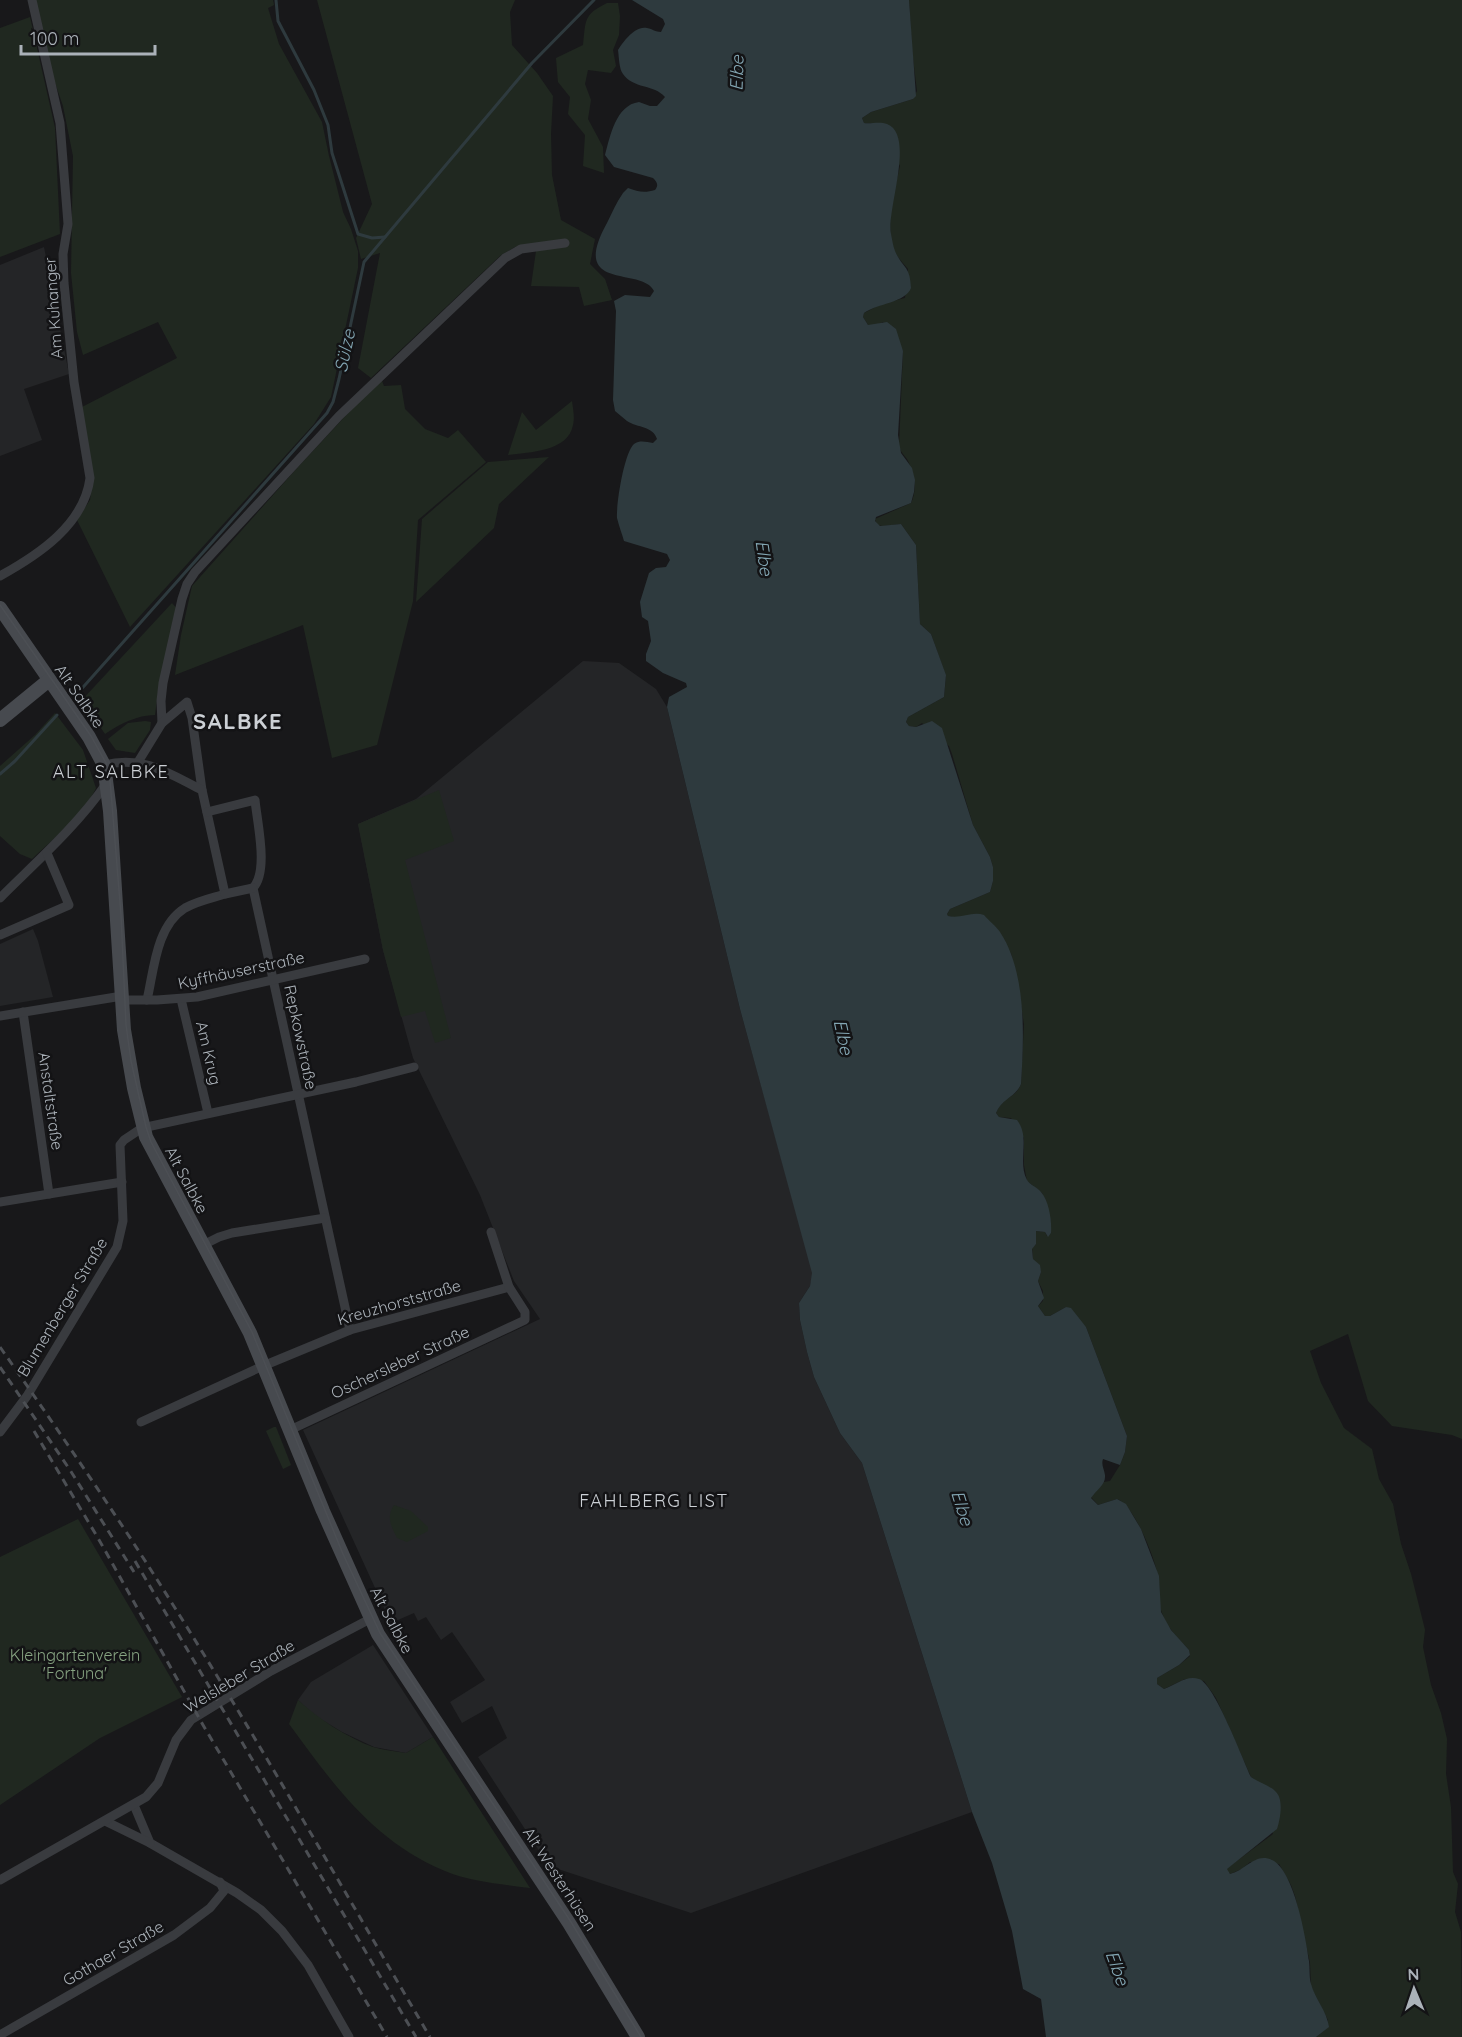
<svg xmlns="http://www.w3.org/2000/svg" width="1462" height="2037" font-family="Quicksand,sans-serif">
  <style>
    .built { fill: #242527 }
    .green { fill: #202820 }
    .water { fill: #2e3a3e }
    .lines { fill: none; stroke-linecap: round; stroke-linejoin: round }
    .stream { stroke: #2e3a3e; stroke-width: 3 }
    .minor { stroke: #393b3f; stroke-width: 9 }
    .secondary { stroke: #474a4f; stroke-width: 14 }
    .tram { stroke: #4c4f54; stroke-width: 1.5 }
    .rail { stroke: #4c4f54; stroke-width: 3; stroke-dasharray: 8 6; stroke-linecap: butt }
    .labels { text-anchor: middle; stroke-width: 5; stroke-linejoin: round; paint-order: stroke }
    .street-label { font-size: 16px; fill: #abb2b9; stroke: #131315 }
    .park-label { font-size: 16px; fill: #87a482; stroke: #131315 }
    .water-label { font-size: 18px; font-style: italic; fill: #83a6b3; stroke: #131315 }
    .neighbourhood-label { font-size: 18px; letter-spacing: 1.5px; fill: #ccd0d5; stroke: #131315 }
    .district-label { font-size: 22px; font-weight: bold; letter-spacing: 1.5px; fill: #ccd0d5; stroke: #131315 }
  </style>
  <rect width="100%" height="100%" fill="#18181a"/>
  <g class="built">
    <path d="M44 247 69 374 24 389 42 440 0 456V265Z"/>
    <path d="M583 661 619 663 656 689 667 707 740 1009 813 1273 810 1286 799 1303 800 1320 807 1352 814 1377 840 1433 862 1463 972 1812 691 1913 549 1866 478 1757 507 1738 492 1706 462 1723 450 1702 485 1680 452 1632 441 1640 426 1617 418 1621 414 1613 391 1623 303 1430 540 1319 514 1281 480 1195 413 1058 383 950 358 824 416 799Z"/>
    <path d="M33 929 38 941 53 997 0 1006V944Z"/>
    <path d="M373 1645 433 1737 406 1753 374 1747 342 1732 314 1715 298 1700 311 1682Z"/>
  </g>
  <g class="green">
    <path d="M35 0H273L274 5 268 8 279 44 322 122 329 156 343 212 351 229 358 251V268L331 397 314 424 130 627 77 520 90 500 92 485 82 407 177 358 158 322 83 355 77 332 71 273 73 156 63 106 46 57Z"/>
    <path d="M317 0H515L510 12 512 45 537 73 553 96 551 134 552 175 561 220 595 239 590 264 605 279 612 300 584 306 579 287 531 286 537 244 515 247 500 256 371 378 358 368 380 253 361 259 356 238 372 204Z"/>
    <path d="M909 0H1462V1439L1452 1435 1392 1426 1368 1401 1348 1334 1310 1351 1321 1383 1344 1428 1372 1449 1379 1479 1393 1504 1401 1544 1411 1574 1425 1630 1423 1647 1431 1685 1441 1713 1447 1739 1446 1774 1451 1807 1453 1872 1458 1884 1455 1912 1461 1932 1462 2037H1316L1328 2027V2020L1311 1987 1310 1963 1295 1896 1291 1885 1279 1864 1250 1862 1242 1869 1230 1874 1226 1869 1273 1834 1259 1783 1251 1777 1216 1698 1204 1681 1185 1679 1164 1689 1157 1684V1678L1179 1665 1190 1656 1189 1650C1179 1639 1167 1628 1162 1613 1157 1602 1161 1587 1158 1576 1155 1558 1134 1505 1117 1499L1098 1505 1091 1497 1104 1482 1110 1481 1120 1465 1125 1452 1127 1436 1086 1327 1066 1307 1050 1316H1045L1038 1306 1043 1301V1291L1038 1281 1041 1272 1033 1259 1032 1248 1036 1244V1231L1045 1232 1047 1236 1051 1233 1046 1202 1042 1193 1027 1181 1024 1165V1138L1011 1118 999 1117 996 1113C1003 1096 1016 1098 1021 1084L1024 1024 1015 969 1011 953 957 918 948 916 947 914 950 909 990 892 993 881V867L990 857 973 825 952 754 949 746 922 723 916 727 909 726 906 722 908 717 944 697 946 676 931 634 920 624 916 545 901 524 883 526 877 525 875 519 911 503C918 489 914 472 907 459 904 455 901 452 899 447L903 351 883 322 877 325H868L863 317 864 313 881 304 905 298 908 269C903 263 897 257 894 250 885 224 894 192 900 166L875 123H864L862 118 871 112 913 99 917 91 912 50Z"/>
    <path d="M607 3H618L620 16 619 35 613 50 616 66 611 73 588 70 585 84 591 100 588 119 603 147 604 173 583 166 585 135 568 114 570 97 558 82 556 58 583 45C586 20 583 15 607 3Z"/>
    <path d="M30 17 55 128 60 234 0 257V28Z"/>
    <path d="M378 381H382L384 386 401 385 405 409 425 429 448 438 458 430 486 462 418 520 413 601 377 745 332 758 303 625 175 675 181 635 192 586 298 467Z"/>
    <path d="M572 401C573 409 575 418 573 425 568 452 529 452 508 455L522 412 536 430Z"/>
    <path d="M549 457 499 504 494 528 416 602 422 519 488 462Z"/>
    <path d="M172 603 178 610 158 692 155 715C137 715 120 724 105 734L82 700Z"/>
    <path d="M55 713 83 750 96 788C83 816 54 838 32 859L20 854 0 836V766L35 735Z"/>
    <path d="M145 721 151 722 150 730 135 753 116 750 108 739 128 723Z"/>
    <path d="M439 790 454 841 405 860 451 1038 435 1043 425 1011 401 1017 383 950 358 824Z"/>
    <path d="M274 1427H276L291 1465 283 1469 266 1431Z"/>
    <path d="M394 1505 411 1511 428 1527V1531L407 1542 397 1538C391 1526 386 1517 394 1505Z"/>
    <path d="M78 1519 182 1697 100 1738 0 1805V1557Z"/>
    <path d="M298 1700C319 1719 346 1737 373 1747 383 1750 395 1751 406 1753L433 1737 530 1888C502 1884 471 1882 445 1871 373 1841 333 1784 289 1724Z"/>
  </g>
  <path class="water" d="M632 0H909L916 96 913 99 871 112 862 118 864 123C871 124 880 121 887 124 916 135 886 211 891 234 892 239 893 246 895 251 903 269 910 265 911 288 905 303 878 303 864 313L863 317 868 325 887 322 896 329 903 351 898 435 901 453 912 468 915 480 914 492 911 503 876 517 875 521 880 526 901 524 916 545 920 624 931 634 946 675 944 697 908 717 906 722 909 726 916 727 932 721 942 728 973 825 990 857 993 867V881L990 892 950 909 947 914 948 916C961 919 972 911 984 915 989 921 996 926 1000 932 1027 973 1024 1038 1021 1084 1016 1097 1002 1098 996 1113L999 1117 1017 1120C1031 1138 1017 1161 1027 1180 1030 1185 1037 1187 1041 1192 1049 1201 1052 1221 1051 1233L1048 1237 1045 1232 1036 1231V1244L1032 1249 1033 1259 1040 1265 1041 1272 1038 1281 1044 1298 1038 1306 1045 1316H1050L1066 1307 1071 1308 1086 1327 1127 1436 1125 1452 1120 1465 1103 1459C1101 1465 1104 1468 1105 1475 1106 1485 1096 1490 1091 1498L1098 1505 1117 1499 1126 1504 1141 1529 1159 1576 1161 1612 1171 1630 1189 1650 1190 1655 1179 1665 1157 1678V1684L1164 1689C1176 1685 1186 1675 1199 1679 1214 1683 1243 1760 1251 1777 1259 1783 1270 1785 1276 1792 1284 1800 1280 1820 1277 1829L1227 1869 1230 1874C1245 1871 1255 1852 1272 1860 1294 1870 1306 1938 1309 1961 1310 1969 1309 1977 1311 1984 1315 1999 1327 2011 1329 2027L1316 2037H1046L1041 1999 1023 1989 1012 1931 992 1863 972 1812 862 1463 840 1433 814 1377 807 1352 800 1320 799 1303 810 1286 812 1273 740 1009 667 707 669 697 687 687 686 683 663 673 646 661V654L651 641 648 621 642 617 640 602 649 573 656 568 666 567 670 560 667 554 624 541C622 534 619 526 617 518 616 505 624 453 634 444 640 440 646 442 653 443L657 439C653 426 638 428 627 421 623 418 619 414 615 411L613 400 616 311 614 301 625 295 650 297 654 291C642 266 568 293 607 223 612 213 616 203 623 193L628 188C638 192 645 193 655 190 659 185 657 182 653 178L614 167 605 155C610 136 616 105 639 102L650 106H657L665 97C654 84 633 89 623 74 619 69 619 57 618 50 623 42 635 25 647 28 653 29 655 32 661 32L665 24 663 19Z"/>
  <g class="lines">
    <g class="stream">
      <path d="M276 0 278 21 314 90 328 125 332 153 358 234 372 238 385 237"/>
      <path d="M77 694 327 413 333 402 339 379 364 262 532 63 594 0"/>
      <path d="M0 774 15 761 57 715"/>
    </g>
    <g class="minor">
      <path d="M0 576C38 555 84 525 90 478L74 382 64 283 63 254 68 224 60 123 32 0"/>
      <path d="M162 723 161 701 163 683 182 599 187 584 195 572 339 416 505 258 521 249 565 243"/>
      <path d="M138 762 162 723 187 702 192 718 202 790"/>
      <path d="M104 765C143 755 168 773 202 790L225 894C212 898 197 901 185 908 156 926 154 970 147 1000"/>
      <path d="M207 812 255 800C257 822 269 871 253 888"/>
      <path d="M253 888 350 1330"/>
      <path d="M225 894 253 888"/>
      <path d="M0 898C37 861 76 827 106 784"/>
      <path d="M0 935 69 905 47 853"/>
      <path d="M181 999 208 1113"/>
      <path d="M122 1000H157L197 997 365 959"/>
      <path d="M23 1012 49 1194"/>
      <path d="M0 1016 122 996"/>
      <path d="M0 1202 122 1182"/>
      <path d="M203 1245 219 1237 232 1233 325 1218"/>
      <path d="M141 1422 263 1366 350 1330 509 1287"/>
      <path d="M290 1430 525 1320V1312L509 1287 491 1232"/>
      <path d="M0 1432 27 1396 117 1247 123 1221 120 1145 124 1140 142 1128 356 1082 414 1067"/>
      <path d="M134 1805 150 1843 237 1893 261 1910 282 1931 308 1965 349 2037"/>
      <path d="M105 1821 150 1843"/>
      <path d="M0 1880 146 1797 158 1783 176 1740 191 1720 271 1671 370 1619"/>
      <path d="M0 2035 174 1935 210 1908 224 1891 220 1882"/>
    </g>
    <g class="secondary">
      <path d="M0 608 89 737 104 765 110 811 124 1030 134 1088 146 1137 250 1333 323 1511 378 1634 569 1923 638 2037"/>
      <path d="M0 720 49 680"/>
    </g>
    <path class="tram" d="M0 605 91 736 106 763 110 780 121 915 126 1025 131 1061 146 1127 151 1142 252 1332 343 1554 380 1633 571 1922 641 2037"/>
    <g class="rail">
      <path d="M0 1347C58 1430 116 1514 170 1600 260 1743 344 1891 430 2037"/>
      <path d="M0 1367 70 1470 134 1572"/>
      <path d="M34 1431 98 1538 203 1725 387 2037"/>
      <path d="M135 1561 416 2037"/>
    </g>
  </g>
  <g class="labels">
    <g class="street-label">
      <text transform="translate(53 308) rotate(-94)" y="6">Am Kuhanger</text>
      <text transform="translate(80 696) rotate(55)" y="6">Alt Salbke</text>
      <text transform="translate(241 970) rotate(-12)" y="6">Kyffhäuserstraße</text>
      <text transform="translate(301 1037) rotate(78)" y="6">Repkowstraße</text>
      <text transform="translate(209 1053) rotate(77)" y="6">Am Krug</text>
      <text transform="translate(51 1101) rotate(82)" y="6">Anstaltstraße</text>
      <text transform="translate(187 1180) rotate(62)" y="6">Alt Salbke</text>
      <text transform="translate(399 1302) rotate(-16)" y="6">Kreuzhorststraße</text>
      <text transform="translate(62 1307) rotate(-59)" y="6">Blumenberger Straße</text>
      <text transform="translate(400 1362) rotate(-25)" y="6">Oschersleber Straße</text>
      <text transform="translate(392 1620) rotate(62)" y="6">Alt Salbke</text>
      <text transform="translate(239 1676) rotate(-31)" y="6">Welsleber Straße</text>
      <text transform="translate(560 1879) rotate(57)" y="6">Alt Westerhüsen</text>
      <text transform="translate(113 1953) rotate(-30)" y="6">Gothaer Straße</text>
    </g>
    <g class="park-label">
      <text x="75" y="1661">Kleingartenverein<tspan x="75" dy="18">'Fortuna'</tspan></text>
    </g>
    <g class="water-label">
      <text transform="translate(737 73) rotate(-88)" y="6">Elbe</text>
      <text transform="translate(345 351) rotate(-78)" y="6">Sülze</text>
      <text transform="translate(764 558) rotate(82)" y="6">Elbe</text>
      <text transform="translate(843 1037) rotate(78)" y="6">Elbe</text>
      <text transform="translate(962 1508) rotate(73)" y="6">Elbe</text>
      <text transform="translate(1117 1968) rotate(70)" y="6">Elbe</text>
    </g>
    <g class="neighbourhood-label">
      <text x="111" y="778">ALT SALBKE</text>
      <text x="654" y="1507">FAHLBERG LIST</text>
    </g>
    <g class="district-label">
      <text x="238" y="729">SALBKE</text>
    </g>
  </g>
  <g transform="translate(1414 1989) rotate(358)" stroke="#131315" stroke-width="4.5" paint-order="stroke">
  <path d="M0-4.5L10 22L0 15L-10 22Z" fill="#abb2b9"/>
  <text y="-9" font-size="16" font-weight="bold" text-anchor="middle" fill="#abb2b9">N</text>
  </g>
  <path d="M21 45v9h134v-9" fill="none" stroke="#abb2b9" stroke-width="3"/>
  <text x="30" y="45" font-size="18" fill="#abb2b9" stroke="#131315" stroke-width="4.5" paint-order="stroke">100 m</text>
</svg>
